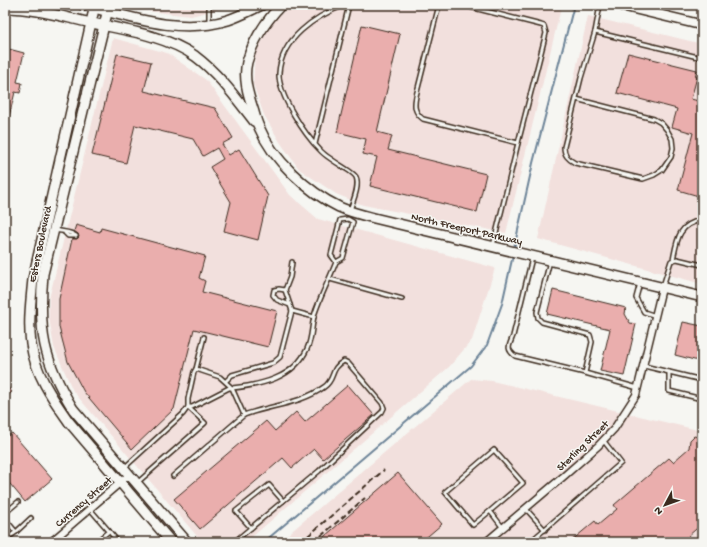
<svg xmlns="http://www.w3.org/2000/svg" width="707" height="547" font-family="'Gochi Hand',sans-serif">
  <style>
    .built { fill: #f2e0dd }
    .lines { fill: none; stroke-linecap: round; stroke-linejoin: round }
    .stream { stroke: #6d8498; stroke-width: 2 }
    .building { fill: #eaaead; stroke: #3b2a1e }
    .lane-casing { stroke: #3b2a1e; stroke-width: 6 }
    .street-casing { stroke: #3b2a1e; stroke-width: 9 }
    .secondary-casing { stroke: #3b2a1e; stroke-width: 12 }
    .lane { stroke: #f6f6f2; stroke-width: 3 }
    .street { stroke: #f6f6f2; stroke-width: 6 }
    .secondary { stroke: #f6f6f2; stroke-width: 9 }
    .rail { stroke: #3b2a1e; stroke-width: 2; stroke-dasharray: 6 3; stroke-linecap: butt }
    .labels { text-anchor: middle; stroke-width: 3; stroke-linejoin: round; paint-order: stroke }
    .street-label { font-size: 11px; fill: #3b2a1e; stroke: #f6f6f2 }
  </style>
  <rect width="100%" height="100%" fill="#f6f6f2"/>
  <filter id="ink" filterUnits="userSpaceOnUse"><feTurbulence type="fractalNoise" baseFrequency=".025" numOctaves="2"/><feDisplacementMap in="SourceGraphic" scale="8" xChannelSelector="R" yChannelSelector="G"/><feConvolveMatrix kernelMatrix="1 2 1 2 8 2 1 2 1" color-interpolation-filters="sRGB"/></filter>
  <g filter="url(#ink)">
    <g class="built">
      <path d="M129 5H237L191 16 138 10Z"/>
      <path d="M291 5H550L561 8 506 233 363 205 336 194 299 169 280 142 264 115 253 84 255 54 274 20Z"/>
      <path d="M588 16 702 44V284L538 239Z"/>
      <path d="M113 38 167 53 206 80 290 195 318 219 495 268 472 340 449 367 246 542H202L73 391 54 347 49 318V299Z"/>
      <path d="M471 379 492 381 702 431V542H279Z"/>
    </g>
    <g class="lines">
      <g class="stream">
        <path d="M514 248 533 163 574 5"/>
        <path d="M264 542 471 366 487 345 502 304 513 255"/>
      </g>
    </g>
    <g class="building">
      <path d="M362 25 400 34 377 132 392 136 388 150 486 174 477 212 370 186 377 157 363 154 366 139 337 132Z"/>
      <path d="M5 48 24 53 17 82 22 83 20 93 15 92 7 125 5 124Z"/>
      <path d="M628 53 697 70 695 76 697 77 691 99 702 102V197L678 190 693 133 672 127 677 109 617 93Z"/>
      <path d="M117 54 151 62 144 91 215 108 233 138 222 144 229 155 239 149 268 196 258 240 224 231 231 202 210 167 223 159 217 148 203 156 193 139 135 125 126 163 92 155Z"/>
      <path d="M76 225 100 232 101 228 205 256 199 278 205 281 202 292 277 311 268 347 194 329 174 409 132 449 84 392 68 362 62 339 59 327V299L72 239H77L79 237 78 234 74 231Z"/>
      <path d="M553 290 626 308 625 314 630 323 636 324 624 376 600 371 610 329 547 314Z"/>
      <path d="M683 322 702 326V362L675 355Z"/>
      <path d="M5 384 12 392 5 398Z"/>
      <path d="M348 385 374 415 323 459 314 449 292 468 283 458 200 529 174 499 266 421 275 431 296 412 305 422Z"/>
      <path d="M12 433 52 479 25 502 5 478V438Z"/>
      <path d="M694 436 702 438V524L681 542H570L595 521 598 525 617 509 614 505 669 458 673 462 689 448 690 440Z"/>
      <path d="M398 473 442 524 421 542H318Z"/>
    </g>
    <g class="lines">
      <defs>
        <g id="lane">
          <path d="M209 5V22"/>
          <path d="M345 5C315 16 281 39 279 73 278 95 305 135 320 150 327 159 353 171 356 177 360 186 353 201 350 210"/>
          <path d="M439 5 416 96C414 106 414 112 423 119L518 143 493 246"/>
          <path d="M462 5 541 25 544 26 546 33 518 143"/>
          <path d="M595 32 702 58"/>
          <path d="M576 99 654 119 661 123 667 130 672 139 673 148 671 157 662 170 654 175 643 179 575 163C568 159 564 155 564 147L581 78 595 32 600 5"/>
          <path d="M315 144 349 5"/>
          <path d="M56 230C62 232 71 231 76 236"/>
          <path d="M65 233 68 236H76"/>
          <path d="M532 258 513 336C509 346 506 349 515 356L585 373"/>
          <path d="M673 260C677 240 678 224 702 220"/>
          <path d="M550 261 537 312 538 318 542 322 590 335 592 342 585 373 638 388"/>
          <path d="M330 279 402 299"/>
          <path d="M640 283 636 298 644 312 656 316"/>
          <path d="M663 286 671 261 677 259 702 265"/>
          <path d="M285 290 279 289 274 290 273 295 277 300 290 305"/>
          <path d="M292 311 314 317"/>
          <path d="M644 366 669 372V391L702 399"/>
          <path d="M196 369 204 337"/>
          <path d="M669 372 702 380"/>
          <path d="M226 381 232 375 273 363 280 357 292 311 285 290 290 277 292 262"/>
          <path d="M125 467 183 414 188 407H192L229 388H232L244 415"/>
          <path d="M173 476 244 415C271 405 301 404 324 387 336 379 329 369 344 361L348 363 382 403 384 408 382 412 319 471 234 542"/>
          <path d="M137 483 205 423 188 407V399L194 372 196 369 220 377 232 388C261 385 294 378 307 349 313 337 311 322 316 310 322 293 330 278 336 262L343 258 353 222 348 219 340 220 331 255 336 262"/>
          <path d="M90 509 109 531 96 542"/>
          <path d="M526 509 545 530"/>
          <path d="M490 511 473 525 445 492 494 450 523 483 490 511 503 528"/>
          <path d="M5 513 18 502"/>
          <path d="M5 519 16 532 5 540"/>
          <path d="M251 528 236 511 269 485 283 501"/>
          <path d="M109 531 118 542"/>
          <path d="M16 532 31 518"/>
          <path d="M530 542 621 463 603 440"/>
        </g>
        <g id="street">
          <path d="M51 542 129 475"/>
          <path d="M486 542 564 476 598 446 614 429 636 395 662 288"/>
        </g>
        <g id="secondary">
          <path d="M83 5C130 17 179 35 228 20 240 16 251 10 262 5"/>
          <path d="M95 5 33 279C31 300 28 323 31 344 35 373 52 398 69 422L171 542"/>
          <path d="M109 5 43 274C38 331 43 360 73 409L187 542"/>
          <path d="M281 5C266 21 253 40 247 62 243 78 248 94 253 109 255 115 256 121 259 127 272 159 308 192 339 207 350 212 362 215 374 218L702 297"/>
          <path d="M619 5 702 25"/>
          <path d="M5 8C35 8 63 17 92 23 125 30 167 36 195 56 219 74 236 98 254 121"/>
        </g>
      </defs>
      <use href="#lane" class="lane-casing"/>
      <use href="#street" class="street-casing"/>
      <use href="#secondary" class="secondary-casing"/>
      <use href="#lane" class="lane"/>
      <use href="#street" class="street"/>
      <use href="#secondary" class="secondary"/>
      <g class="rail">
        <path d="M301 542 384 470"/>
        <path d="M314 542 365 498"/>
      </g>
    </g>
  </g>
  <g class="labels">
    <g class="street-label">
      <text transform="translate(467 228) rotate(13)" y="4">North Freeport Parkway</text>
      <text transform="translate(39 244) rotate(-78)" y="4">Esters Boulevard</text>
      <text transform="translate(582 445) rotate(-44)" y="4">Sterling Street</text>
      <text transform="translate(83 501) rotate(-41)" y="4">Currency Street</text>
    </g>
  </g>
  <rect width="707" height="547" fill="none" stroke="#f6f6f2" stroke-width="20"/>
  <rect x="10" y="10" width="687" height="527" fill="none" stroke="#3b2a1e" stroke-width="1.5" filter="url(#ink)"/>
  <g transform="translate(665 505) rotate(229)" stroke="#f6f6f2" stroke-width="3" paint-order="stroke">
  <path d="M0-3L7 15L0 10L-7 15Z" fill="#3b2a1e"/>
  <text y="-6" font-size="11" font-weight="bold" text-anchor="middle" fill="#3b2a1e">N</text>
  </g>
</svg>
